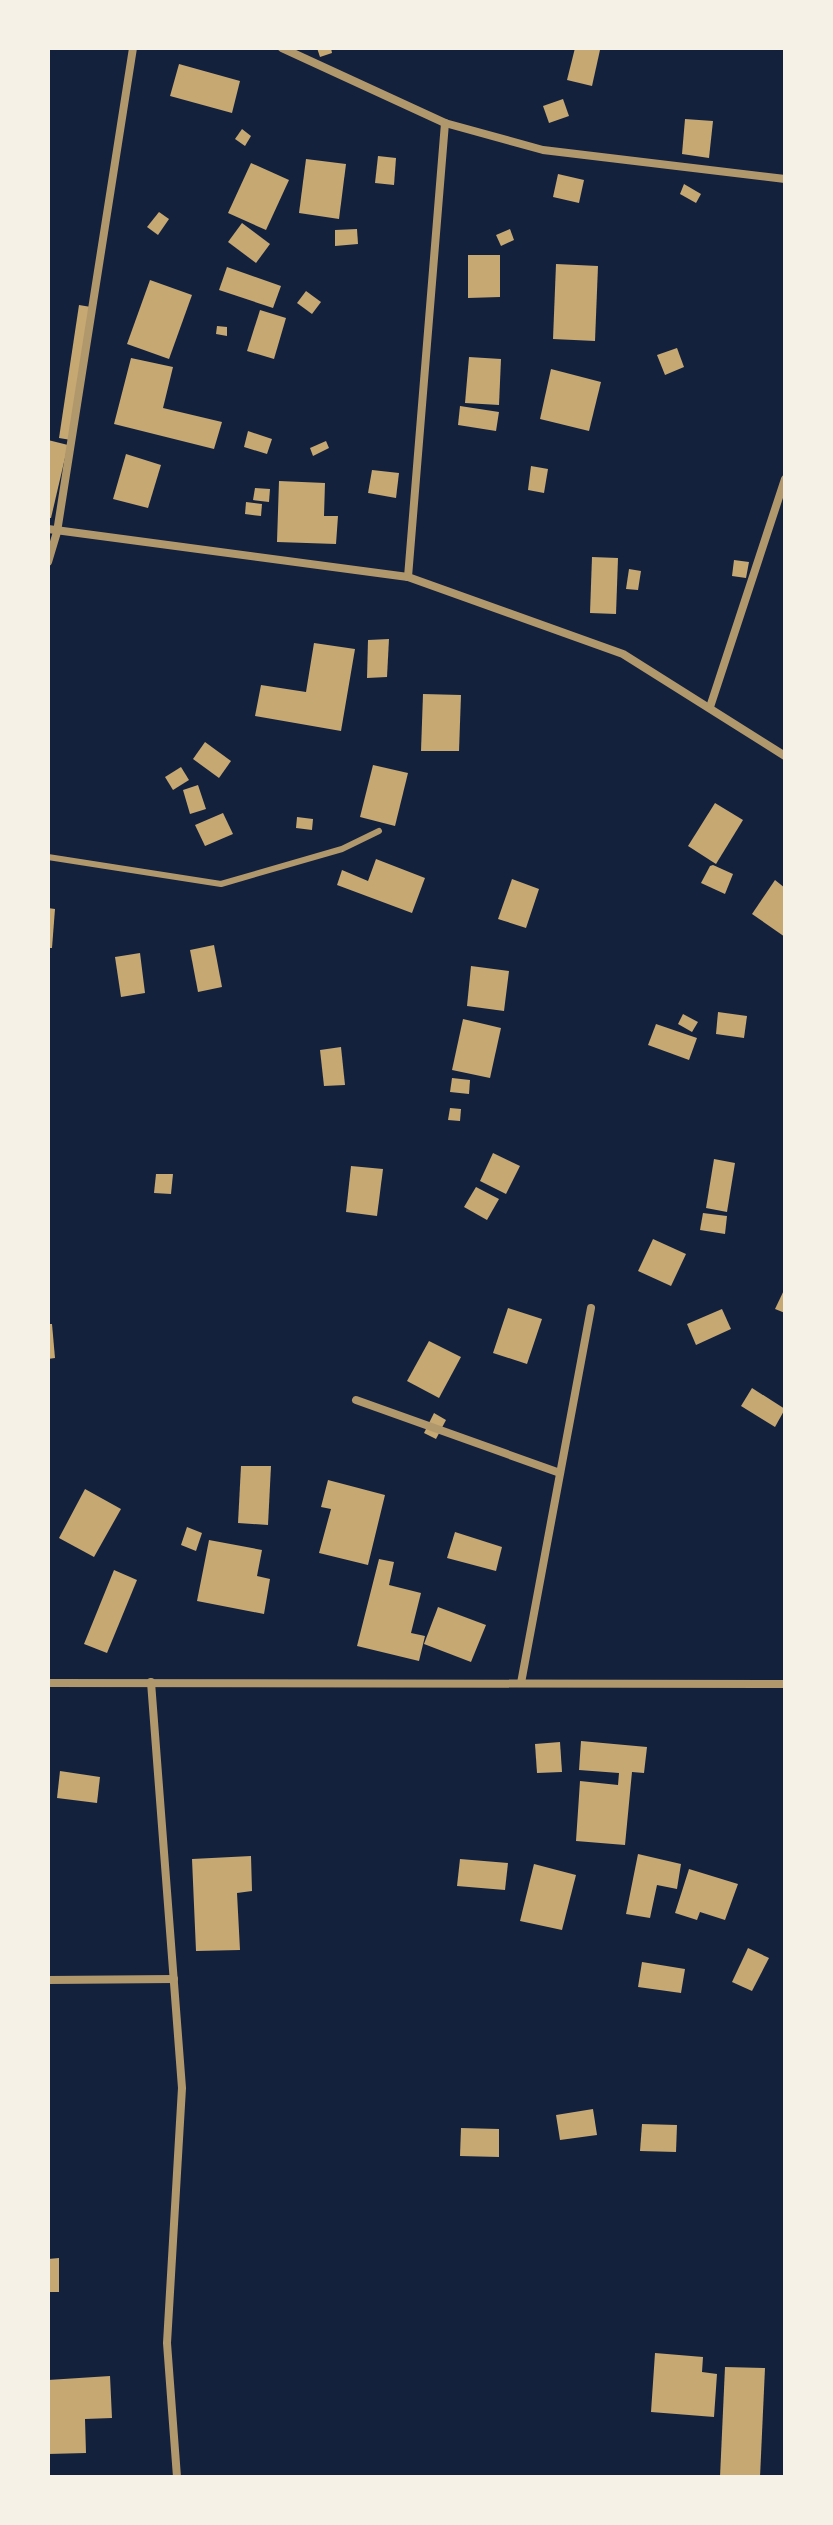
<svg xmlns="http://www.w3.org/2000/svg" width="833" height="2525" font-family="Inter,sans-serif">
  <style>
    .building { fill: #c6a872 }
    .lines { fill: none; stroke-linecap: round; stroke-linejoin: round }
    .service { stroke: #b1986c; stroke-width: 6 }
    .minor { stroke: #b1986c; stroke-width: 8 }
  </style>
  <rect width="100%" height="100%" fill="#14213d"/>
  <g class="building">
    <path d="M317 48H331L332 53 320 57Z"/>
    <path d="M575 48 600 50 592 86 567 80Z"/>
    <path d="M179 64 240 81 232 113 170 96Z"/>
    <path d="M563 99 569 116 549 123 543 106Z"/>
    <path d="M685 119 713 121 709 158 682 154Z"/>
    <path d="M242 129 251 136 245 146 235 139Z"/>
    <path d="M378 156 396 158 394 185 375 183Z"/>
    <path d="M306 159 346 164 339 219 299 213Z"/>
    <path d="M251 163 289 180 266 230 228 213Z"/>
    <path d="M558 174 584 180 579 203 553 197Z"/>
    <path d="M684 184 701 194 696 203 680 194Z"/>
    <path d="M159 212 169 219 158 235 147 227Z"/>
    <path d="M242 223 270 244 256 263 228 242Z"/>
    <path d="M357 229 358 244 335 246V230Z"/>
    <path d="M510 229 514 240 501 246 496 235Z"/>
    <path d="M468 255H500V297L468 298Z"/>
    <path d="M556 264 598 266 595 341 553 339Z"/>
    <path d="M227 267 281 286 273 308 219 290Z"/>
    <path d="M150 280 192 295 169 359 127 344Z"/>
    <path d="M306 291 321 302 312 314 297 303Z"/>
    <path d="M79 305 91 307 71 440 59 438Z"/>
    <path d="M260 310 286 318 274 359 247 351Z"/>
    <path d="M217 326 227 327V336L216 334Z"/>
    <path d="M677 348 684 367 665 375 657 355Z"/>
    <path d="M469 357 501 359 499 405 465 403Z"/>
    <path d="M131 358 173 367 163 408 222 422 214 449 114 424Z"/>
    <path d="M551 369 601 382 589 431 540 419Z"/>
    <path d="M460 406 499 412 496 431 458 425Z"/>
    <path d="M248 431 272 439 267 454 244 447Z"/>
    <path d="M48 440 68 445 51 518H48Z"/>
    <path d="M326 441 329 448 313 456 310 448Z"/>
    <path d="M126 454 161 465 148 508 113 499Z"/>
    <path d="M531 466 548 469 544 493 528 490Z"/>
    <path d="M372 470 399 473 396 498 368 493Z"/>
    <path d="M279 481 325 483 324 516H338L336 544 277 542Z"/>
    <path d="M255 488 270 489 269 502 253 500Z"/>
    <path d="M246 502 262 504 261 516 245 514Z"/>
    <path d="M592 557 618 558 616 614 590 613Z"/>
    <path d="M734 560 749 562 746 578 732 576Z"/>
    <path d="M629 569 641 571 638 590 626 589Z"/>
    <path d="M389 639 387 677 367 678 368 640Z"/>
    <path d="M314 643 355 649 341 731 255 716 261 685 306 692Z"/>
    <path d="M423 694 461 695 459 751H421Z"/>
    <path d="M205 742 231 761 219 778 193 759Z"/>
    <path d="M373 765 408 773 395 826 360 817Z"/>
    <path d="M181 767 189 780 173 790 165 777Z"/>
    <path d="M198 785 206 809 190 814 183 790Z"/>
    <path d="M715 803 743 820 716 864 688 846Z"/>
    <path d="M223 813 233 834 205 846 195 825Z"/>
    <path d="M297 817 313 819 312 830 296 828Z"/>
    <path d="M376 859 425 878 412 913 337 885 342 870 368 881Z"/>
    <path d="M713 865 733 874 725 894 701 883 710 866Z"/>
    <path d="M512 879 539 889 526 928 498 919Z"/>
    <path d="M775 880 785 888V937L752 914Z"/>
    <path d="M48 908 55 909 52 948H48Z"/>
    <path d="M214 945 222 987 198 992 190 950Z"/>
    <path d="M140 953 145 993 121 997 115 957Z"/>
    <path d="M471 966 509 971 504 1011 467 1006Z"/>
    <path d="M718 1012 747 1016 744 1038 716 1034Z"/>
    <path d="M683 1014 698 1022 692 1032 678 1024Z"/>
    <path d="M463 1019 501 1028 490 1078 452 1070Z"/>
    <path d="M656 1024 697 1038 689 1060 648 1045Z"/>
    <path d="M341 1047 345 1085 324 1086 320 1050Z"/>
    <path d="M452 1078 470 1080 469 1094 450 1092Z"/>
    <path d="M450 1108 461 1109 460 1121 448 1120Z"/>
    <path d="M493 1153 520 1166 506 1194 480 1181Z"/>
    <path d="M714 1159 735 1163 727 1212 706 1208Z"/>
    <path d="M351 1166 383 1169 377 1216 346 1212Z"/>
    <path d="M156 1174H173L171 1194 154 1193Z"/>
    <path d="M476 1187 499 1199 487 1220 464 1207Z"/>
    <path d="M703 1213 727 1216 725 1234 700 1230Z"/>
    <path d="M653 1239 686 1254 671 1286 638 1271Z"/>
    <path d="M785 1288V1313L775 1309Z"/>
    <path d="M508 1308 542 1319 527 1364 493 1353Z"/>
    <path d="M722 1309 731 1329 696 1345 687 1324Z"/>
    <path d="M48 1324H52L55 1358 48 1359Z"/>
    <path d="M429 1341 461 1357 439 1398 407 1381Z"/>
    <path d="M752 1388 785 1409 775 1427 741 1406Z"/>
    <path d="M434 1413 446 1420 436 1439 424 1433Z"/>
    <path d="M241 1466H271L268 1525 238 1523Z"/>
    <path d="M328 1480 385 1495 368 1565 319 1553 331 1509 321 1507Z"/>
    <path d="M85 1489 121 1509 94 1557 59 1538Z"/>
    <path d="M187 1527 202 1533 196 1551 181 1545Z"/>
    <path d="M455 1532 502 1547 496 1571 447 1558Z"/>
    <path d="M209 1540 262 1550 257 1576 270 1579 264 1614 197 1601Z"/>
    <path d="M379 1559 394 1562 389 1585 421 1593 411 1633 425 1636 419 1661 357 1646Z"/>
    <path d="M114 1570 137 1580 107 1653 84 1644Z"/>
    <path d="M438 1607 486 1625 471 1662 424 1644Z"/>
    <path d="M581 1741 647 1747 644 1773 632 1772 625 1845 576 1841 580 1781 618 1785 619 1773 579 1770Z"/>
    <path d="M560 1742 562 1772 537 1773 535 1744Z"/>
    <path d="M60 1771 100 1777 97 1803 57 1798Z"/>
    <path d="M638 1854 681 1864 677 1889 657 1885 650 1918 626 1914Z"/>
    <path d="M251 1856 252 1891 237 1893 240 1950 196 1951 192 1859Z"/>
    <path d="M460 1859 508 1863 505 1890 457 1886Z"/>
    <path d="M534 1864 576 1875 562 1930 520 1921Z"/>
    <path d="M689 1869 738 1884 725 1920 700 1912 697 1920 675 1913Z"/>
    <path d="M748 1948 769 1958 752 1991 732 1982Z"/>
    <path d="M642 1962 685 1969 681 1993 638 1987Z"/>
    <path d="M593 2109 597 2135 560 2140 556 2115Z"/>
    <path d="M642 2124 677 2125 676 2152 640 2151Z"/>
    <path d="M461 2128 499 2129V2157L460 2156Z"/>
    <path d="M59 2258V2292H48V2259Z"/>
    <path d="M655 2353 703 2357 702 2372 717 2374 714 2417 651 2412Z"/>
    <path d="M725 2367 765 2368 760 2477H720Z"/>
    <path d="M110 2376 112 2418 85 2419 86 2453 48 2454V2380Z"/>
  </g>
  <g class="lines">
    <path class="service" d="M48 857 221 884 342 849 379 831"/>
    <g class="minor">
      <path d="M282 48 445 123 543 150 785 179"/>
      <path d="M48 529 408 577 623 654 785 756"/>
      <path d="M48 562 57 532 133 48"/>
      <path d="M408 577 445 123"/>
      <path d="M710 707 785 479"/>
      <path d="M356 1400 560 1473"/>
      <path d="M151 1682 182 2088 167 2343 177 2477"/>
      <path d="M48 1683 785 1684"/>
      <path d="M521 1683 591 1308"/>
      <path d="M48 1980 174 1979"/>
    </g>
  </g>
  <rect width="833" height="2525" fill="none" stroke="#f6f1e7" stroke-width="100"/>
</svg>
